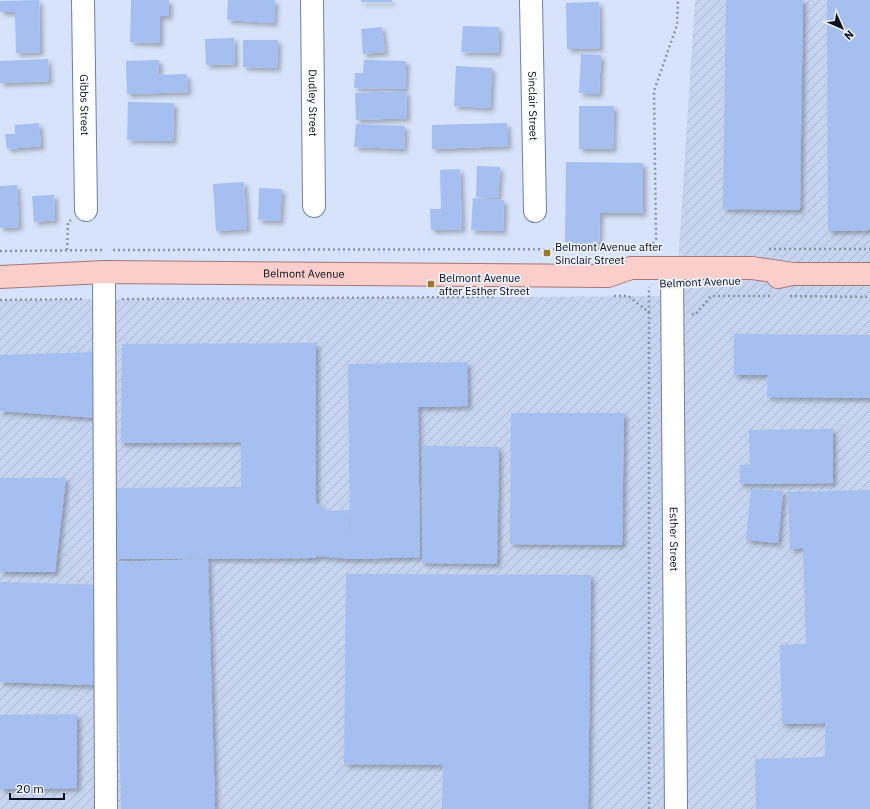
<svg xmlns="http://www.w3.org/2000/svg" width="870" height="809" font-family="'IBM Plex Sans',sans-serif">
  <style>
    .industrial { fill: url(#industrial-furrows) }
    .building { fill: #a6bff1; filter: url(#shadow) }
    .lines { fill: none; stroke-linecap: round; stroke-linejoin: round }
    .minor-casing { stroke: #6f81a4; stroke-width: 24 }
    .major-casing { stroke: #a47677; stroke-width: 24 }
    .path { stroke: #8a94a7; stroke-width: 2.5; stroke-dasharray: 2 3; stroke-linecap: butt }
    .minor { stroke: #fff; stroke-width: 22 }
    .major { stroke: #faceca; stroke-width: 22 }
    .poi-dot { fill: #9d7924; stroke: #ecf0f8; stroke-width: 1.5 }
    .labels { text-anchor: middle; stroke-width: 3.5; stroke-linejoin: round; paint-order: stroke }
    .street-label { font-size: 11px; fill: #0a101d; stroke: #ecf0f8 }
    .poi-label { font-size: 11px; fill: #0a101d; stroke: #ecf0f8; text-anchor: start }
  </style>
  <defs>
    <pattern id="industrial-furrows" width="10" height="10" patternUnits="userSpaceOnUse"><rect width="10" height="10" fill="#c6d4ef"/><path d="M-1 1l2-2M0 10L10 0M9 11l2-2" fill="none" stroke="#a9b5cc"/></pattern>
    <filter id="shadow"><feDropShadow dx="3.5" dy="3.5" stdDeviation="2" flood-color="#0004"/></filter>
  </defs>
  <rect width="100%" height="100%" fill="#d7e3fa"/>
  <path class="industrial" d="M695 0H870V809H0V300L676 296Z"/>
  <g class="building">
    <path d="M39 0 40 52 16 53 15 12H0V1Z"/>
    <path d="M131 0H169V16H160V43L130 42Z"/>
    <path d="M228 0H275L274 23 227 20Z"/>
    <rect x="361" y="0" width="31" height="2"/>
    <path d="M726 0H803L800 210 723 209Z"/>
    <path d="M827 0H870V230L828 231Z"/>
    <path d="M599 2 600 48 567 49 566 3Z"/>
    <path d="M463 26 499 27 498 53 461 52Z"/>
    <path d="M382 27 385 52 363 54 361 29Z"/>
    <path d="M234 38 235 64 206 65 205 39Z"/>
    <path d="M243 40H278L277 68 243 67Z"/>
    <path d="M581 54 601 55 599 94 579 93Z"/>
    <path d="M48 59 49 81 0 83V61Z"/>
    <path d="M159 60V75L187 74 188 92 127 94 126 61Z"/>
    <path d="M364 60 406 61 405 89 354 88 355 73H363Z"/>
    <path d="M456 66 492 68 490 108 454 106Z"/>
    <path d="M406 91 407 118 356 120 355 93Z"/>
    <path d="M128 102 174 103 173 141 127 140Z"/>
    <path d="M579 106H614L613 149H579Z"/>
    <path d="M39 123 41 146 7 149 5 134H15V125Z"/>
    <path d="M507 123 508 146 432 149V125Z"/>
    <path d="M356 124 405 126 404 149 354 147Z"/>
    <path d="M566 162 643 163V213H600L599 243 565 242Z"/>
    <path d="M477 166 500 167 498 198 476 197Z"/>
    <path d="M460 169 462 229 431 230 430 209H441L440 170Z"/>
    <path d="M244 182 247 229 216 231 213 184Z"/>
    <path d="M17 185 19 227 0 228V186Z"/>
    <path d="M259 188 282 189 280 221 258 220Z"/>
    <path d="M54 195 55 220 34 222 32 196Z"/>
    <path d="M473 198 504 200 503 231 471 230Z"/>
    <path d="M734 334 870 335V398L767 397 768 375H734Z"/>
    <path d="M316 343V503L328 511 349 510 350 540 348 364 467 362 468 406 418 407 420 557 351 559 316 556V558L115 559V488L241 487V442L121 443 122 344Z"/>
    <path d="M97 352 98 418 0 411V355Z"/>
    <path d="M511 413H624L622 545 510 544Z"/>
    <path d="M833 429V483L740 484V465H750L749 430Z"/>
    <path d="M423 446 499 447 497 564 422 563Z"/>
    <path d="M0 478H66L55 572H0Z"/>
    <path d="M751 489 783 491 778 543 746 540Z"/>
    <path d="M870 490V809H756L755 759 825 757V723L782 724 780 645 806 644 803 548 790 549 788 492Z"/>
    <path d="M208 559 215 809H121L115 562Z"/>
    <path d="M346 574 591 575 588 809H442L443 765 344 764Z"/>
    <path d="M0 582 98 585 94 685 0 682Z"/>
    <path d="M77 714V788L0 789V715Z"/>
  </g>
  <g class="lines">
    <defs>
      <g id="minor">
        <path id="s1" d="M83 0 86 210"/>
        <path id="s2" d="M312 0 314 206"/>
        <path id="s3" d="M531 0 535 211"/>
        <path id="s4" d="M672 269 676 809"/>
        <path d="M104 272 106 809"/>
      </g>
      <g id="major">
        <path id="s5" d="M0 277 104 272 608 276 631 268H752L793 274"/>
        <path d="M778 277 793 274H870"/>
      </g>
    </defs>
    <use href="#minor" class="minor-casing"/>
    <use href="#major" class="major-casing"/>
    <g class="path">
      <path d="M650 248 656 239 654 91 677 25 678 0"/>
      <path d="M769 249H870"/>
      <path d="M67 250 68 222 71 220"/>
      <path d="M113 250 622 249"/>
      <path d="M0 251 104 250"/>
      <path d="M614 296H628L649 312V287"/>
      <path d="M790 296 870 297"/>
      <path d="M122 299 495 297"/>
      <path d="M0 300 85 299"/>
      <path d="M649 312V809"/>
      <path d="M692 314 695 315 711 296H771"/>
    </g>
    <use href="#minor" class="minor"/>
    <use href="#major" class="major"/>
  </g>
  <g class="poi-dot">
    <rect x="543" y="249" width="8" height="8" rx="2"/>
    <rect x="427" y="280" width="8" height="8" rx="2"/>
  </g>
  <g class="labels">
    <g class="street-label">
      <text dy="4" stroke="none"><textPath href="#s2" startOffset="103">Dudley Street</textPath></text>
      <text dy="4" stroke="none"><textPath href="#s1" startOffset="105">Gibbs Street</textPath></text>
      <text dy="4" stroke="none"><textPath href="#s3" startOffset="106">Sinclair Street</textPath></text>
      <text dy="4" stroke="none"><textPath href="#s5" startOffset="304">Belmont Avenue</textPath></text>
      <text transform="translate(700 282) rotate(-2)" y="4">Belmont Avenue</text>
      <text dy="4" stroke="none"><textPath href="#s4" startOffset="270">Esther Street</textPath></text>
    </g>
    <g class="poi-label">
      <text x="555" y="251">Belmont Avenue after<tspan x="555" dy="13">Sinclair Street</tspan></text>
      <text x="439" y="282">Belmont Avenue<tspan x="439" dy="13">after Esther Street</tspan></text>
    </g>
  </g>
  <g transform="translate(842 28) rotate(135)" stroke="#ecf0f8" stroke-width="3" paint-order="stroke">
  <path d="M0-3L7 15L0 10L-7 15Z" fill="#0a101d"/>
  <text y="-6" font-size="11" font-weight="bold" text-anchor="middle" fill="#0a101d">N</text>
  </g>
  <path d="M10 793v6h54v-6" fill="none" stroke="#0a101d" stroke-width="2"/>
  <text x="16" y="793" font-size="12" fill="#0a101d" stroke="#ecf0f8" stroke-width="3" paint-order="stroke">20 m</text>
</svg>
